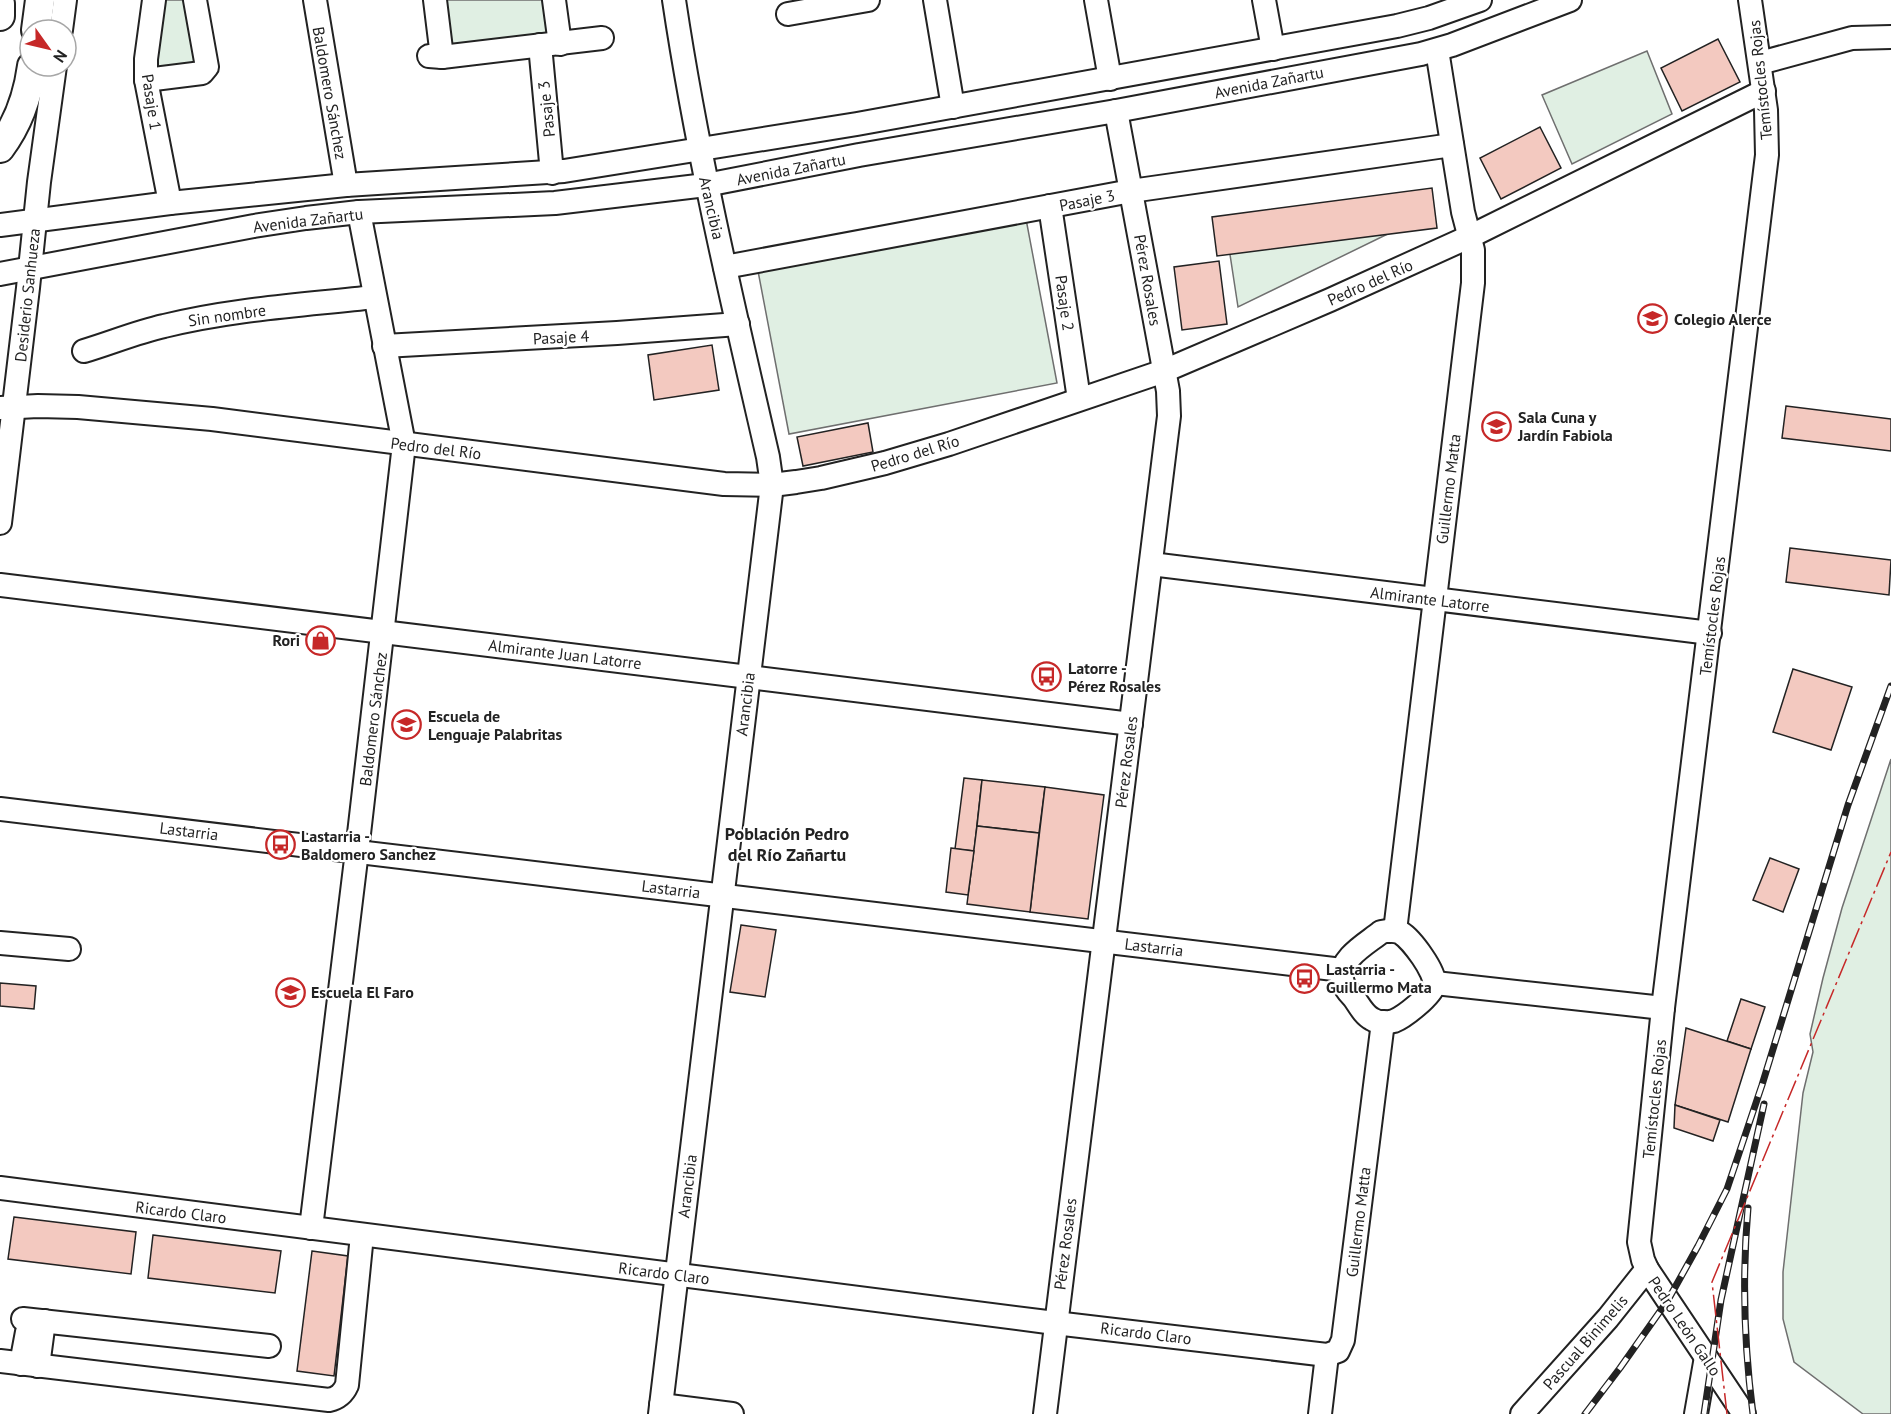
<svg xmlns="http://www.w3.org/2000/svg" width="1891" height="1414" font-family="'PT Sans',sans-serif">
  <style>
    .green { fill: #e0efe3; stroke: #6f6f6f; stroke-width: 1.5 }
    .building { fill: #f3c9c0; stroke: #222; stroke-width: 1.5 }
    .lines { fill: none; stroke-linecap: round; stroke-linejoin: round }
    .minor-casing { stroke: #222; stroke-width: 26 }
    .major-casing { stroke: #222; stroke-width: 32 }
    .minor { stroke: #fff; stroke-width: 22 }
    .major { stroke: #fff; stroke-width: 28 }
    .rail-casing { stroke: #222; stroke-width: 7 }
    .rail { stroke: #fff; stroke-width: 4.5; stroke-dasharray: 14; stroke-linecap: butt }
    .power { stroke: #c62828; stroke-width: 1.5; stroke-dasharray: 21 4.5 3 4.5; stroke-linecap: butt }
    .labels { text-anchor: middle; stroke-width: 4.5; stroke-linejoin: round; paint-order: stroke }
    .street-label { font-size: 16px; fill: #222; stroke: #fff }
    .poi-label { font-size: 16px; font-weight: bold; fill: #222; stroke: #fff; text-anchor: start }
    .neighbourhood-label { font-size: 18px; font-weight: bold; fill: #222; stroke: #fff }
  </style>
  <rect width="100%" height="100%" fill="#fff"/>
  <g class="green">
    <path d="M155 0H195L207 67 146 80Z"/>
    <path d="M435 0H554L560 44 442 57Z"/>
    <path d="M1647 51 1672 114 1572 164 1542 95Z"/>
    <path d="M1026 219 1057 383 789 434 758 271Z"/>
    <path d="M1402 227 1238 307 1229 248Z"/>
    <path d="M1891 759V1414H1863L1794 1362 1783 1319V1272L1803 1093 1813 1052 1810 1034 1823 978 1842 908Z"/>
  </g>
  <g class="building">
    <path d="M1718 39 1740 82 1682 111 1661 68Z"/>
    <path d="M1540 127 1561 168 1501 199 1480 158Z"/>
    <path d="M1432 188 1437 228 1217 256 1212 217Z"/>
    <path d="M1219 261 1227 324 1182 330 1174 267Z"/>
    <path d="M712 345 719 390 654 400 648 355Z"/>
    <path d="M1786 406 1891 419V451L1782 438Z"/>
    <path d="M868 423 873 452 803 466 797 437Z"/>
    <path d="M1790 548 1891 560 1889 595 1786 582Z"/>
    <path d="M1793 669 1852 687 1831 750 1773 732Z"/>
    <path d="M964 778 982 780 974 851 955 849Z"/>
    <path d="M982 780 1045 787 1039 833 977 826Z"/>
    <path d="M1045 787 1104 795 1088 919 1030 912Z"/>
    <path d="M977 826 1039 833 1030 912 967 904Z"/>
    <path d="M951 848 974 851 968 895 946 892Z"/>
    <path d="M1770 858 1799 869 1783 912 1753 900Z"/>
    <path d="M741 925 776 930 765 997 730 992Z"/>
    <path d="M0 983 36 986 34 1009 0 1006Z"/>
    <path d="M1741 999 1765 1007 1751 1049 1727 1041Z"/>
    <path d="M1686 1028 1751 1049 1728 1122 1675 1105Z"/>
    <path d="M1675 1105 1720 1120 1713 1141 1674 1128Z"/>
    <path d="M14 1217 136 1232 131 1274 8 1259Z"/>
    <path d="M153 1235 281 1251 275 1293 148 1278Z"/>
    <path d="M312 1251 348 1256 334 1376 297 1371Z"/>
  </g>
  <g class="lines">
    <defs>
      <g id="minor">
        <path d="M154 0 146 59V80L170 203"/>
        <path d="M315 0 346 185"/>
        <path d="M435 0 442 57"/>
        <path d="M554 0 560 44"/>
        <path d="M935 0 953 107"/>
        <path d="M1096 0 1110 79"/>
        <path d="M1264 0 1273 49"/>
        <path d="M788 14 868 0"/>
        <path d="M61 30 65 0"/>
        <path d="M540 45 552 173"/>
        <path d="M429 56 442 57 602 38"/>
        <path d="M1760 63 1852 38 1891 37"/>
        <path d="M146 80 202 73 207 67 195 0"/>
        <path d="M1050 206 1079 399"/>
        <path d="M0 225 170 203 346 185 564 171 857 124 1397 26 1429 18 1480 0"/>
        <path d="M725 267 1131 191 1452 145"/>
        <path d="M0 274 254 226 306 218 359 212 555 203 706 185 859 155 1116 111 1421 54 1452 45 1570 0"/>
        <path d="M384 346 617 333 738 324"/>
        <path d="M84 351C111 343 137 332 164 326 232 309 304 305 374 297"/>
        <path d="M0 408 38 406 78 407 212 419 724 484 772 485 796 482 821 478 885 463 949 444 1164 371 1330 300 1471 236 1764 91"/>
        <path d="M0 523 28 288 39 182 55 66"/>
        <path d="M1151 564 1710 633"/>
        <path d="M0 585 1131 724"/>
        <path d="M0 809 1342 970"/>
        <path d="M1387 931C1392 931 1396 930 1401 933 1411 939 1437 973 1434 985 1431 996 1404 1017 1394 1021 1387 1023 1378 1023 1372 1019 1364 1015 1359 1005 1354 998 1349 993 1343 986 1342 979 1339 958 1368 943 1381 932Z"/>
        <path d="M1395 931 1473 283V250L1463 212 1437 50"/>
        <path d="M0 943 69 949"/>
        <path d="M1435 983 1663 1008"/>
        <path d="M0 1188 1055 1323 1327 1355 1338 1351 1343 1340 1383 1022"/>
        <path d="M311 1228 357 851 404 444 359 212"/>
        <path d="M23 1319 269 1346"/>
        <path d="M0 1361 329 1400C338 1398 343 1394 347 1385L362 1235"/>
        <path d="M21 1364 27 1332"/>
        <path d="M38 1366 44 1321"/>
        <path d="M661 1405 732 1414"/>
        <path d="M660 1414 772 485 768 457C733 305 697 154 674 0"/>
        <path d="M1045 1414 1169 416 1168 391 1116 111"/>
        <path d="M1320 1414 1327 1355"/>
        <path d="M1522 1414 1608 1318 1647 1269"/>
        <path d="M1696 1414 1706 1357"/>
        <path d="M1744 1414 1647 1269 1643 1260 1639 1242 1663 1008 1767 155 1766 110 1750 0"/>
      </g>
      <g id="major">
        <path d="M0 4V16"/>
        <path d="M36 30 40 0"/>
        <path d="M0 148C18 124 28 96 32 66"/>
      </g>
    </defs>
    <use href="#minor" class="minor-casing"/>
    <use href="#major" class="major-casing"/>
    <use href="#minor" class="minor"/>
    <use href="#major" class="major"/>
    <defs>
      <g id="rail">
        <path d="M1748 1208C1742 1277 1744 1345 1753 1414"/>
        <path d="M1585 1414 1620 1368 1668 1300 1698 1246 1727 1189 1762 1085 1848 805 1891 686"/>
        <path d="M1704 1414 1721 1300 1764 1104"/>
      </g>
    </defs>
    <use href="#rail" class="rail-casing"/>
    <use href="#rail" class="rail"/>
    <path class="power" d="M1727 1414 1712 1282 1891 852"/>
  </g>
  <defs>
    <symbol id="school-ring" viewBox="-11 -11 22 22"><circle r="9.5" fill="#fff" stroke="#c62828" stroke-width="1.5"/><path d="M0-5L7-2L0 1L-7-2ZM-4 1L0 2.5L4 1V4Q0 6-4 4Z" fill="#c62828"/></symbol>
    <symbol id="shop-ring" viewBox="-11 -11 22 22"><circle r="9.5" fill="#fff" stroke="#c62828" stroke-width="1.5"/><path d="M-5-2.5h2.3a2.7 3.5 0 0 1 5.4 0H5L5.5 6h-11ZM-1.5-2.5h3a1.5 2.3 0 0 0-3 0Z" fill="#c62828"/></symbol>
    <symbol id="bus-ring" viewBox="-11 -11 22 22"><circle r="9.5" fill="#fff" stroke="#c62828" stroke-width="1.5"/><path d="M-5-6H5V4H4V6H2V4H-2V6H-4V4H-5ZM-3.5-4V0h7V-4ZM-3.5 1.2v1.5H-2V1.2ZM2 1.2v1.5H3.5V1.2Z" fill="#c62828"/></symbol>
  </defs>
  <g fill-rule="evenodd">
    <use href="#school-ring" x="1636" y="302" width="33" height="33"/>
    <use href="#school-ring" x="1480" y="410" width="33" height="33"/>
    <use href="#shop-ring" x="304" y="624" width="33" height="33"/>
    <use href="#bus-ring" x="1030" y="660" width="33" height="33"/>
    <use href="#school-ring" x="390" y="708" width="33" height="33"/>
    <use href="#bus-ring" x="264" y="828" width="33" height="33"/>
    <use href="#bus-ring" x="1288" y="962" width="33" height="33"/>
    <use href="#school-ring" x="274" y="976" width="33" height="33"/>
  </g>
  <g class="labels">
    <g class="street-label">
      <text transform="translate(1760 80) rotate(-96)" y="6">Temístocles Rojas</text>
      <text transform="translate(1269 82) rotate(-11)" y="6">Avenida Zañartu</text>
      <text transform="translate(330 93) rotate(80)" y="6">Baldomero Sánchez</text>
      <text transform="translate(152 102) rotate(81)" y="6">Pasaje 1</text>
      <text transform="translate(546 109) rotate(-96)" y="6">Pasaje 3</text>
      <text transform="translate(791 169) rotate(-11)" y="6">Avenida Zañartu</text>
      <text transform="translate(1087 200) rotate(-11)" y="6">Pasaje 3</text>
      <text transform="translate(712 208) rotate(77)" y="6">Arancibia</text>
      <text transform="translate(308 220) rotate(-7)" y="6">Avenida Zañartu</text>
      <text transform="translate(1148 280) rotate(80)" y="6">Pérez Rosales</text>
      <text transform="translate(1370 282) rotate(-24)" y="6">Pedro del Río</text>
      <text transform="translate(27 295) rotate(-84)" y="6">Desiderio Sanhueza</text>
      <text transform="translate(1065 303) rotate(82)" y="6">Pasaje 2</text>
      <text transform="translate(227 315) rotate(-8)" y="6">Sin nombre</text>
      <text transform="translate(561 337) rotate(-3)" y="6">Pasaje 4</text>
      <text transform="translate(436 448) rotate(7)" y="6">Pedro del Río</text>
      <text transform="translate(915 453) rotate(-17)" y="6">Pedro del Río</text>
      <text transform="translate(1448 489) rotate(-83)" y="6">Guillermo Matta</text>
      <text transform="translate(1430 599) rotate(7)" y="6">Almirante Latorre</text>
      <text transform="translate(1712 616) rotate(-83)" y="6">Temístocles Rojas</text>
      <text transform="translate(565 654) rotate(7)" y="6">Almirante Juan Latorre</text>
      <text transform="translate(745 704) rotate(-83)" y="6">Arancibia</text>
      <text transform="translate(373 719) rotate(-83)" y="6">Baldomero Sánchez</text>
      <text transform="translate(1126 762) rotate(-83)" y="6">Pérez Rosales</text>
      <text transform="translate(189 831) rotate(7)" y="6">Lastarria</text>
      <text transform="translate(671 889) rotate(7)" y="6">Lastarria</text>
      <text transform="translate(1154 947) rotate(7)" y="6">Lastarria</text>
      <text transform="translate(1654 1099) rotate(-84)" y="6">Temístocles Rojas</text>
      <text transform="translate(687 1186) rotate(-83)" y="6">Arancibia</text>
      <text transform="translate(181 1212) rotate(7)" y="6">Ricardo Claro</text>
      <text transform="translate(1358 1222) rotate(-83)" y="6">Guillermo Matta</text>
      <text transform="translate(1065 1244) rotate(-83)" y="6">Pérez Rosales</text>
      <text transform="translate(664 1273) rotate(7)" y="6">Ricardo Claro</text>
      <text transform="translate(1685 1326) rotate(56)" y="6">Pedro León Gallo</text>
      <text transform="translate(1146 1333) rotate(7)" y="6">Ricardo Claro</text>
      <text transform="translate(1585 1342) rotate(-49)" y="6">Pascual Binimelis</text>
    </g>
    <g class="poi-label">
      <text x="1674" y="325">Colegio Alerce</text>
      <text x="1518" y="423">Sala Cuna y<tspan x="1518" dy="18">Jardín Fabiola</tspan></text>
      <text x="300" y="646" text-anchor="end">Rori</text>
      <text x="1068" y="674">Latorre -<tspan x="1068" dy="18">Pérez Rosales</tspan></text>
      <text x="428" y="722">Escuela de<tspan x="428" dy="18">Lenguaje Palabritas</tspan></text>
      <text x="301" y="842">Lastarria -<tspan x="301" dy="18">Baldomero Sanchez</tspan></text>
      <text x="1326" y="975">Lastarria -<tspan x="1326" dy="18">Guillermo Mata</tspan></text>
      <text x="311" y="998">Escuela El Faro</text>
    </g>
    <g class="neighbourhood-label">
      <text x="787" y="840">Población Pedro<tspan x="787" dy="21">del Río Zañartu</tspan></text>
    </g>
  </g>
  <g transform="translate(48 48) rotate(124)"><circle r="28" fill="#ffffff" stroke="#a7a7a7" stroke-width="1.5"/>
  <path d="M0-4.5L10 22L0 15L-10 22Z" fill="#c62828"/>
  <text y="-9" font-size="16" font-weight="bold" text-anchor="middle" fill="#222222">N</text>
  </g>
</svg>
